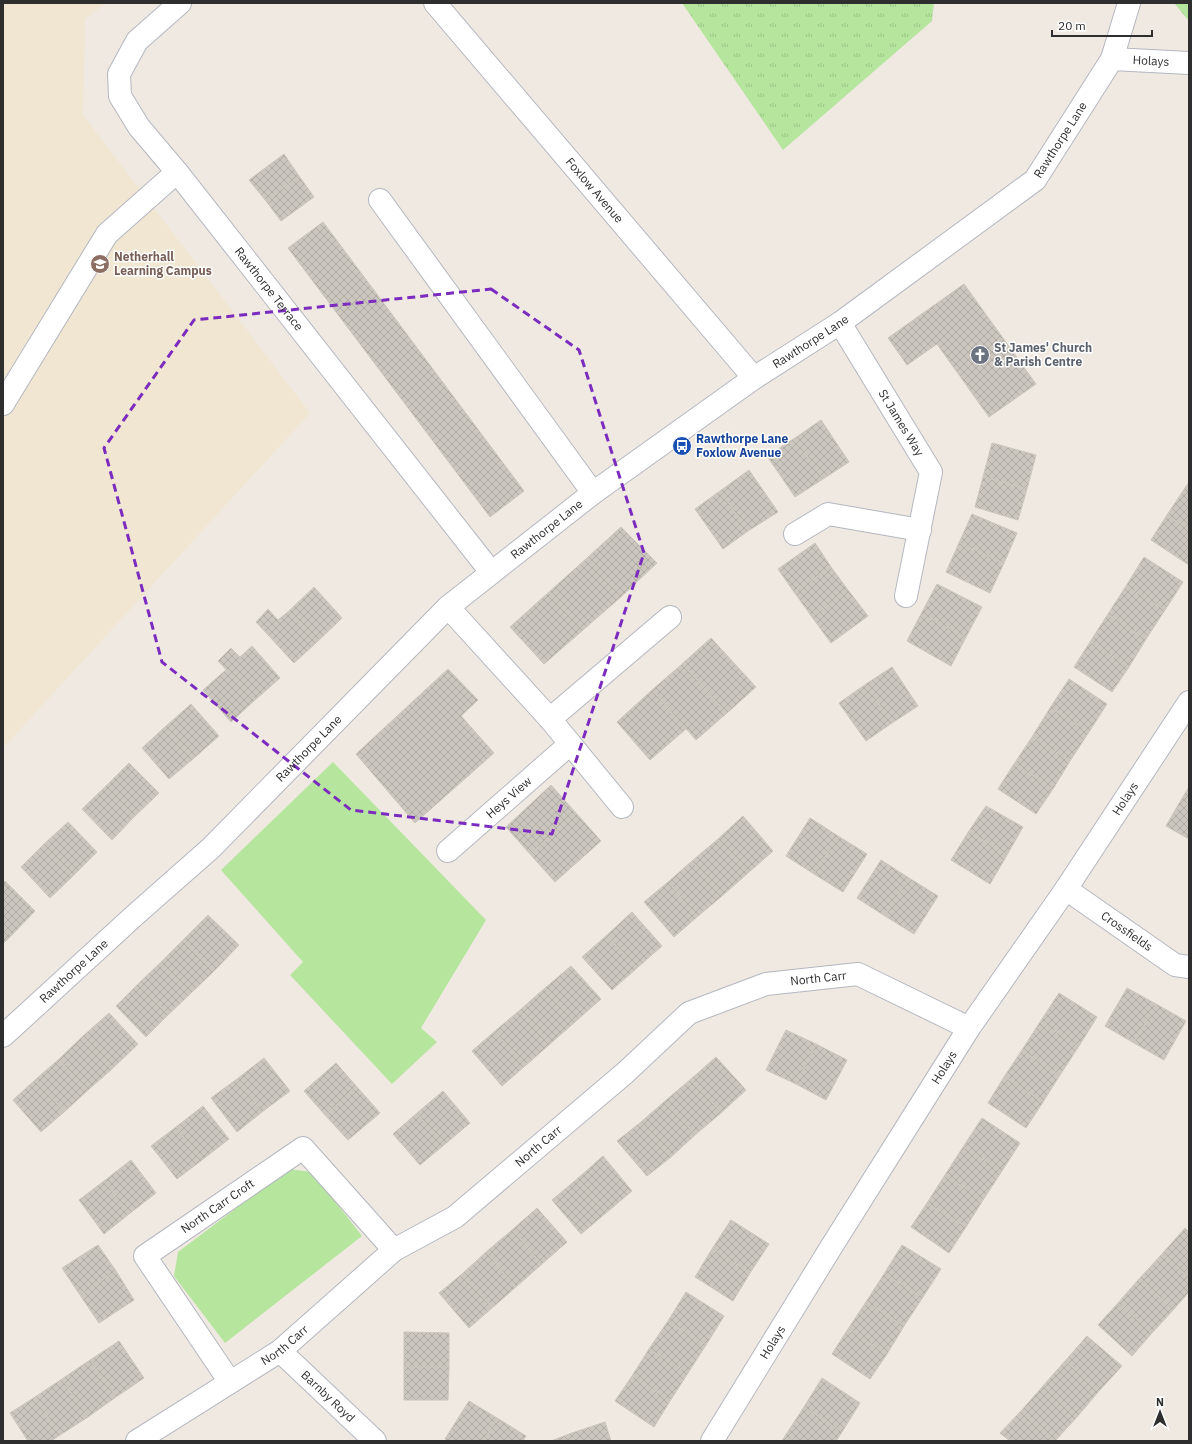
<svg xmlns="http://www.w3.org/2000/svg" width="1192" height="1444" font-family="'IBM Plex Sans',sans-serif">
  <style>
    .education { fill: #f0e6d1 }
    .grass { fill: #b6e59e }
    .forest { fill: url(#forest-firs) }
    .park { fill: url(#park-tufts) }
    .building { fill: url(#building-cross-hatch); stroke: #cbc5ba }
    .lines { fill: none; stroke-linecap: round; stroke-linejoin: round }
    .minor-casing { stroke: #b4b7c1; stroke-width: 24 }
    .minor { stroke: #fff; stroke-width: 22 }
    .marked { fill: none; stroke: #7b2cbf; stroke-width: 3; stroke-dasharray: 8 5; stroke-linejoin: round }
    .labels { text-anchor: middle; stroke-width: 3; stroke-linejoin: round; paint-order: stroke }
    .street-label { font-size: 12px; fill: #2e2e2e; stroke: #fff }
    .education-label { font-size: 12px; font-weight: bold; fill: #785e54; stroke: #fff; text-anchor: start }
    .worship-label { font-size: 12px; font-weight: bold; fill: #5b616d; stroke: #fff; text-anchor: start }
    .transit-label { font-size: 12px; font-weight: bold; fill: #164399; stroke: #fff; text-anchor: start }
  </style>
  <defs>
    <pattern id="forest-firs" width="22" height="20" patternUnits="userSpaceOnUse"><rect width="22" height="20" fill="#b6e59e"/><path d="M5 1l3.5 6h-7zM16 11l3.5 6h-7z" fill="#9dc588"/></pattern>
    <pattern id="park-tufts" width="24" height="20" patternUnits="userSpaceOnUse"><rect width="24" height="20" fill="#b6e59e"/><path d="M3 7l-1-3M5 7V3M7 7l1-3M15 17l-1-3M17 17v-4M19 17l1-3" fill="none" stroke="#9dc588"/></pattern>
    <pattern id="building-cross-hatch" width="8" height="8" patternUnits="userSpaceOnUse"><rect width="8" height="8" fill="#cbc7bf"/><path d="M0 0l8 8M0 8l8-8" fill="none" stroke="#afaba4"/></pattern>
  </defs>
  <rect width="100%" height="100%" fill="#efe9e1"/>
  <path class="education" d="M3 3H106L85 19 83 115 310 413 3 748Z"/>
  <g class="grass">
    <path d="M333 762 486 920 421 1028 437 1042 392 1084 290 975 303 962 221 870Z"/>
    <path d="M288 1169 312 1172 362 1236 225 1343 174 1276 178 1252Z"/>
  </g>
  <path class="forest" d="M1174 3H1189V21Z"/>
  <path class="park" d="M682 3H934L932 21 783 150Z"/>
  <g class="building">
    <path d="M284 154 299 176 266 201 249 180Z"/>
    <path d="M299 176 314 197 281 221 266 201Z"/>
    <path d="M323 222 524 491 490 517 288 248Z"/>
    <path d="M964 284 1036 384 989 417 937 344 907 365 888 338Z"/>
    <path d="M821 420 849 462 823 479 795 438Z"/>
    <path d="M795 438 823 479 795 497 767 456Z"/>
    <path d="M992 443 1036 455 1027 489 983 477Z"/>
    <path d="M749 470 778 512 748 531 720 491Z"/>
    <path d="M983 477 1027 489 1018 520 975 507Z"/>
    <path d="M1189 482V491L1185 488Z"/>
    <path d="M1185 488 1189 491V529L1167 515Z"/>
    <path d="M720 491 748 531 723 549 695 509Z"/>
    <path d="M972 514 1017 533 1004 563 959 543Z"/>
    <path d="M1167 515 1189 529V565L1151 540Z"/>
    <path d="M621 527 657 563 622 596 587 558Z"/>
    <path d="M815 543 831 567 794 592 778 569Z"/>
    <path d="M959 543 1004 563 990 593 946 572Z"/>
    <path d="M1144 557 1183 582 1165 610 1126 586Z"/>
    <path d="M587 558 622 596 583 630 549 592Z"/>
    <path d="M831 567 848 590 812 617 794 592Z"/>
    <path d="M937 584 982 607 966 637 921 614Z"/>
    <path d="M1126 586 1165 610 1146 639 1108 614Z"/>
    <path d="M314 587 342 618 317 642 289 611Z"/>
    <path d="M848 590 868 616 831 643 812 617Z"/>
    <path d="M549 592 583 630 544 664 510 627Z"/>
    <path d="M268 609 278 620 289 611 317 642 294 663 256 622Z"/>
    <path d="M921 614 966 637 951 666 907 641Z"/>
    <path d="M1108 614 1146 639 1129 667 1090 642Z"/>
    <path d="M711 638 756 687 727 713 682 664Z"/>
    <path d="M1090 642 1129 667 1112 692 1074 667Z"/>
    <path d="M252 646 280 678 255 700 218 661 231 648 240 657Z"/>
    <path d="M682 664 727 713 696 740 652 690Z"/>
    <path d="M892 667 918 706 892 723 866 684Z"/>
    <path d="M227 669 255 700 231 722 203 690Z"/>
    <path d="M448 669 478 700 461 716 494 753 415 823 356 754Z"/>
    <path d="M1069 679 1107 704 1089 732 1050 708Z"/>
    <path d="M866 684 892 723 866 741 839 703Z"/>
    <path d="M652 690 686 729 650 760 617 722Z"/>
    <path d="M191 704 219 736 193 759 165 727Z"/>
    <path d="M1050 708 1089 732 1070 761 1032 737Z"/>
    <path d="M165 727 193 759 169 779 142 748Z"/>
    <path d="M1032 737 1070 761 1053 789 1014 764Z"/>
    <path d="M129 763 159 793 134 817 105 787Z"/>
    <path d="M1014 764 1053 789 1036 814 998 789Z"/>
    <path d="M551 785 576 813 530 854 506 827Z"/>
    <path d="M105 787 134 817 112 840 82 809Z"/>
    <path d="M1189 787V805L1181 800Z"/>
    <path d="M1181 800 1189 805V839L1166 826Z"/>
    <path d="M986 806 1023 827 1007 855 969 831Z"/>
    <path d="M576 813 601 841 555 882 530 854Z"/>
    <path d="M743 816 773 851 748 873 718 839Z"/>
    <path d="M810 818 838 836 814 874 786 856Z"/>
    <path d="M68 822 97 852 73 876 43 845Z"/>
    <path d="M969 831 1007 855 990 884 951 860Z"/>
    <path d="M838 836 867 854 843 892 814 874Z"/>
    <path d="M718 839 748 873 722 896 692 861Z"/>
    <path d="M43 845 73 876 50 898 21 867Z"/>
    <path d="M881 860 909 878 885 916 857 898Z"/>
    <path d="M692 861 722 896 697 917 668 882Z"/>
    <path d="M909 878 938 896 914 934 885 916Z"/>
    <path d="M5 881 35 911 12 935 3 927V883Z"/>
    <path d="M668 882 697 917 674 937 644 902Z"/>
    <path d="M632 912 662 946 637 968 607 935Z"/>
    <path d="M208 915 239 945 214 971 183 940Z"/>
    <path d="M3 927 12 935 3 944Z"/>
    <path d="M607 935 637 968 612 990 582 957Z"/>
    <path d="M183 940 214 971 190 994 160 963Z"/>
    <path d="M160 963 190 994 168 1015 138 984Z"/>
    <path d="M571 966 601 999 575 1022 545 988Z"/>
    <path d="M138 984 168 1015 146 1037 116 1006Z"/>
    <path d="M545 988 575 1022 550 1044 520 1010Z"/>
    <path d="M1127 988 1156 1004 1134 1043 1105 1026Z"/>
    <path d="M1059 993 1097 1017 1079 1046 1040 1022Z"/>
    <path d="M1156 1004 1186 1021 1164 1060 1134 1043Z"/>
    <path d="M520 1010 550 1044 525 1066 495 1031Z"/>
    <path d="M109 1013 138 1044 112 1069 82 1037Z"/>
    <path d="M1040 1022 1079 1046 1060 1075 1022 1050Z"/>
    <path d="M786 1030 816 1044 796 1084 766 1070Z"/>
    <path d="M495 1031 525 1066 502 1086 472 1051Z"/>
    <path d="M82 1037 112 1069 87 1091 59 1059Z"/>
    <path d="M816 1044 847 1060 826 1100 796 1084Z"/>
    <path d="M1022 1050 1060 1075 1043 1102 1004 1077Z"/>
    <path d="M716 1057 746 1090 721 1113 691 1079Z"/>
    <path d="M264 1058 290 1091 262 1112 237 1079Z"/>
    <path d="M59 1059 87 1091 64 1112 35 1080Z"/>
    <path d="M336 1063 357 1087 325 1115 304 1091Z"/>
    <path d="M1004 1077 1043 1102 1026 1128 988 1103Z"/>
    <path d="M237 1079 262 1112 237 1132 211 1098Z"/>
    <path d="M691 1079 721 1113 695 1135 665 1101Z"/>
    <path d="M35 1080 64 1112 41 1132 13 1100Z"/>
    <path d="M357 1087 380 1113 348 1140 325 1115Z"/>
    <path d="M443 1091 470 1123 444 1145 417 1113Z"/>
    <path d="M665 1101 695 1135 671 1157 641 1122Z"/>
    <path d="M203 1106 229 1139 202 1160 176 1127Z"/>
    <path d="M417 1113 444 1145 420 1165 393 1134Z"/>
    <path d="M982 1118 1020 1143 1002 1171 963 1147Z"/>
    <path d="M641 1122 671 1157 647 1176 617 1141Z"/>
    <path d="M176 1127 202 1160 177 1179 151 1146Z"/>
    <path d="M963 1147 1002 1171 983 1200 945 1175Z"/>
    <path d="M603 1156 632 1191 606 1213 577 1179Z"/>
    <path d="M131 1160 156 1193 129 1214 104 1181Z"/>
    <path d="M945 1175 983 1200 966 1227 927 1203Z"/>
    <path d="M577 1179 606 1213 581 1234 552 1200Z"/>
    <path d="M104 1181 129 1214 104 1234 79 1200Z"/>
    <path d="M927 1203 966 1227 949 1253 911 1227Z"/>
    <path d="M537 1208 567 1242 542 1264 512 1230Z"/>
    <path d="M731 1220 769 1244 750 1273 712 1249Z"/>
    <path d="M1185 1228 1189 1232V1277L1162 1254Z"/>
    <path d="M512 1230 542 1264 516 1287 486 1252Z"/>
    <path d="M98 1245 116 1271 80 1295 62 1268Z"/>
    <path d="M902 1245 941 1269 923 1297 884 1274Z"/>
    <path d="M712 1249 750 1273 733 1301 695 1277Z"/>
    <path d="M486 1252 516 1287 492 1308 462 1274Z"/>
    <path d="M1162 1254 1189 1277V1292L1174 1309 1139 1279Z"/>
    <path d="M116 1271 134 1300 99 1323 80 1295Z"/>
    <path d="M462 1274 492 1308 469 1328 439 1293Z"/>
    <path d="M884 1274 923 1297 904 1326 866 1302Z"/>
    <path d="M1139 1279 1174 1309 1152 1333 1118 1303Z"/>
    <path d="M686 1292 724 1316 706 1345 668 1321Z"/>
    <path d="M866 1302 904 1326 887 1354 848 1329Z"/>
    <path d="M1118 1303 1152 1333 1132 1356 1098 1325Z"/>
    <path d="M668 1321 706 1345 688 1373 649 1349Z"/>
    <path d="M848 1329 887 1354 870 1379 832 1354Z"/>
    <path d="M404 1332 449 1333V1367H404Z"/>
    <path d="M1087 1336 1122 1366 1099 1391 1065 1361Z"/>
    <path d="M119 1341 144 1378 116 1397 90 1360Z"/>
    <path d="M649 1349 688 1373 670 1401 632 1376Z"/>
    <path d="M90 1360 116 1397 88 1417 62 1379Z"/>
    <path d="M1065 1361 1099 1391 1077 1417 1043 1386Z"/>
    <path d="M404 1367H449L448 1400H404Z"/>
    <path d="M632 1376 670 1401 654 1427 615 1401Z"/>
    <path d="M822 1378 860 1403 842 1432 804 1407Z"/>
    <path d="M62 1379 88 1417 60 1435 35 1397Z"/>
    <path d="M1043 1386 1077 1417 1055 1441 1021 1411Z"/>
    <path d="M35 1397 60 1435 51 1441H28L10 1413Z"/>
    <path d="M469 1401 497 1418 483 1441H448L445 1439Z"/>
    <path d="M804 1407 842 1432 836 1441H794L785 1436Z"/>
    <path d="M1021 1411 1055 1441H1010L1000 1433Z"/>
    <path d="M497 1418 526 1436 523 1441H483Z"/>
    <path d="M605 1422 611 1441H575L572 1433Z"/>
    <path d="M572 1433 575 1441H551Z"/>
    <path d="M785 1436 794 1441H782Z"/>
  </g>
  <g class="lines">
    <defs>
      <g id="minor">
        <path id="s1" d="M180 3 137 41 119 74 120 96 139 127 177 172 491 572"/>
        <path id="s2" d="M435 3 754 378"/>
        <path id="s3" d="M1112 59 1189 63"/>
        <path d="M380 200 593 493"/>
        <path id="s4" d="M840 323 931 472 906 596"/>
        <path d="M3 404 107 234 177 172"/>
        <path d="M795 534 828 514 920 530"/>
        <path d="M448 607 550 719 622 807"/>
        <path d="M550 719 670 617"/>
        <path id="s5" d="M448 851 570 744"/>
        <path id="s6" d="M1066 889 1175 965 1189 967"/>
        <path id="s7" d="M3 1036 135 915 211 848 448 607 593 493 754 378 840 323 1035 180 1112 59 1129 3"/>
        <path id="s8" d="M280 1351 375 1441"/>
        <path id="s9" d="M230 1382 145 1256 303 1148 394 1250"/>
        <path id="s10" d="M137 1441 280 1351 394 1250 455 1217 625 1073 689 1013 766 984 858 974 969 1028"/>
        <path id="s11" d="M712 1441 830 1249 969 1028 1066 889 1189 702"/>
      </g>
    </defs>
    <use href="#minor" class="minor-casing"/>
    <use href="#minor" class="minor"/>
  </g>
  <path class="marked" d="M491 289 579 350 644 553 552 834 351 810 162 662 104 448 194 320Z"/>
  <defs>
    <symbol id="school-disc" viewBox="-11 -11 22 22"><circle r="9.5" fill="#8d6e63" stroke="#fff"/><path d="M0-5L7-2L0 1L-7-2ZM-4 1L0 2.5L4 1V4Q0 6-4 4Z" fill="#fff"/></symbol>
    <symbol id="church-disc" viewBox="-11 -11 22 22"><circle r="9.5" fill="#6b7280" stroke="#fff"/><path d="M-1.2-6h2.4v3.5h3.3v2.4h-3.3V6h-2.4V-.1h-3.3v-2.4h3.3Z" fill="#fff"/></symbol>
    <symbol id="bus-disc" viewBox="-11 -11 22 22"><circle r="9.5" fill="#1a4fb4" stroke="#fff"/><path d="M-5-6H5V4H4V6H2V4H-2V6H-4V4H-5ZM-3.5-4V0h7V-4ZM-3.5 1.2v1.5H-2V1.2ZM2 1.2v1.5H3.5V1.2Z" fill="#fff"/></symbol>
  </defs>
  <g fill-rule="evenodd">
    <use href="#school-disc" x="89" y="253" width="22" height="22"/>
    <use href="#church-disc" x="969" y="344" width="22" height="22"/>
    <use href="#bus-disc" x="671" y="435" width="22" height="22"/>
  </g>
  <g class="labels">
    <g class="street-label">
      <text dy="4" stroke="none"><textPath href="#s3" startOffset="39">Holays</textPath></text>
      <text dy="4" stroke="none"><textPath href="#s7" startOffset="1392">Rawthorpe Lane</textPath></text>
      <text dy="4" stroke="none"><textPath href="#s2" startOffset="246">Foxlow Avenue</textPath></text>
      <text dy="4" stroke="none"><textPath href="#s1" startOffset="361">Rawthorpe Terrace</textPath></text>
      <text dy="4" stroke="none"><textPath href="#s7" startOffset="1068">Rawthorpe Lane</textPath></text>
      <text dy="4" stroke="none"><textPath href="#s4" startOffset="117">St James Way</textPath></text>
      <text dy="4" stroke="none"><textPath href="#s7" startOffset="744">Rawthorpe Lane</textPath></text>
      <text dy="4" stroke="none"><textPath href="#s7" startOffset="420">Rawthorpe Lane</textPath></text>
      <text dy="4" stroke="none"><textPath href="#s5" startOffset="81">Heys View</textPath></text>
      <text dy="4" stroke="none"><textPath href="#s11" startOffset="764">Holays</textPath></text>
      <text dy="4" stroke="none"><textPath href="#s6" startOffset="74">Crossfields</textPath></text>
      <text dy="4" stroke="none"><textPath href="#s7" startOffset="96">Rawthorpe Lane</textPath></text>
      <text dy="4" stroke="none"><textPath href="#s10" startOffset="836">North Carr</textPath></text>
      <text dy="4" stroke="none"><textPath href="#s11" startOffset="440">Holays</textPath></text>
      <text dy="4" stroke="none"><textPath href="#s10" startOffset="500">North Carr</textPath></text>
      <text dy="4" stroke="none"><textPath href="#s9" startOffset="240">North Carr Croft</textPath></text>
      <text dy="4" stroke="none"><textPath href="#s11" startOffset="116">Holays</textPath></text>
      <text dy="4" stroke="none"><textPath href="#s10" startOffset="176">North Carr</textPath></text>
      <text dy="4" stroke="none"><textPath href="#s8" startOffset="66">Barnby Royd</textPath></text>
    </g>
    <g class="education-label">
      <text x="114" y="261">Netherhall<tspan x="114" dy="14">Learning Campus</tspan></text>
    </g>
    <g class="worship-label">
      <text x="994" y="352">St James' Church<tspan x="994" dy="14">&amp; Parish Centre</tspan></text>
    </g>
    <g class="transit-label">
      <text x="696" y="443">Rawthorpe Lane<tspan x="696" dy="14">Foxlow Avenue</tspan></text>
    </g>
  </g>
  <rect width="1192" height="1444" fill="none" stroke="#2e2e2e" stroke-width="8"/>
  <g transform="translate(1160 1412)" stroke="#ffffff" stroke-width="3" paint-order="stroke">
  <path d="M0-3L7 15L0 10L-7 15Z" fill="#2e2e2e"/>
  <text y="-6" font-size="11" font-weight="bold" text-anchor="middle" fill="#2e2e2e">N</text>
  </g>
  <path d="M1052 30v6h100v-6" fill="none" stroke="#2e2e2e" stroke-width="2"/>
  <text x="1058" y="30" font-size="12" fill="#2e2e2e" stroke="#ffffff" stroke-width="3" paint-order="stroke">20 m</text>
</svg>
